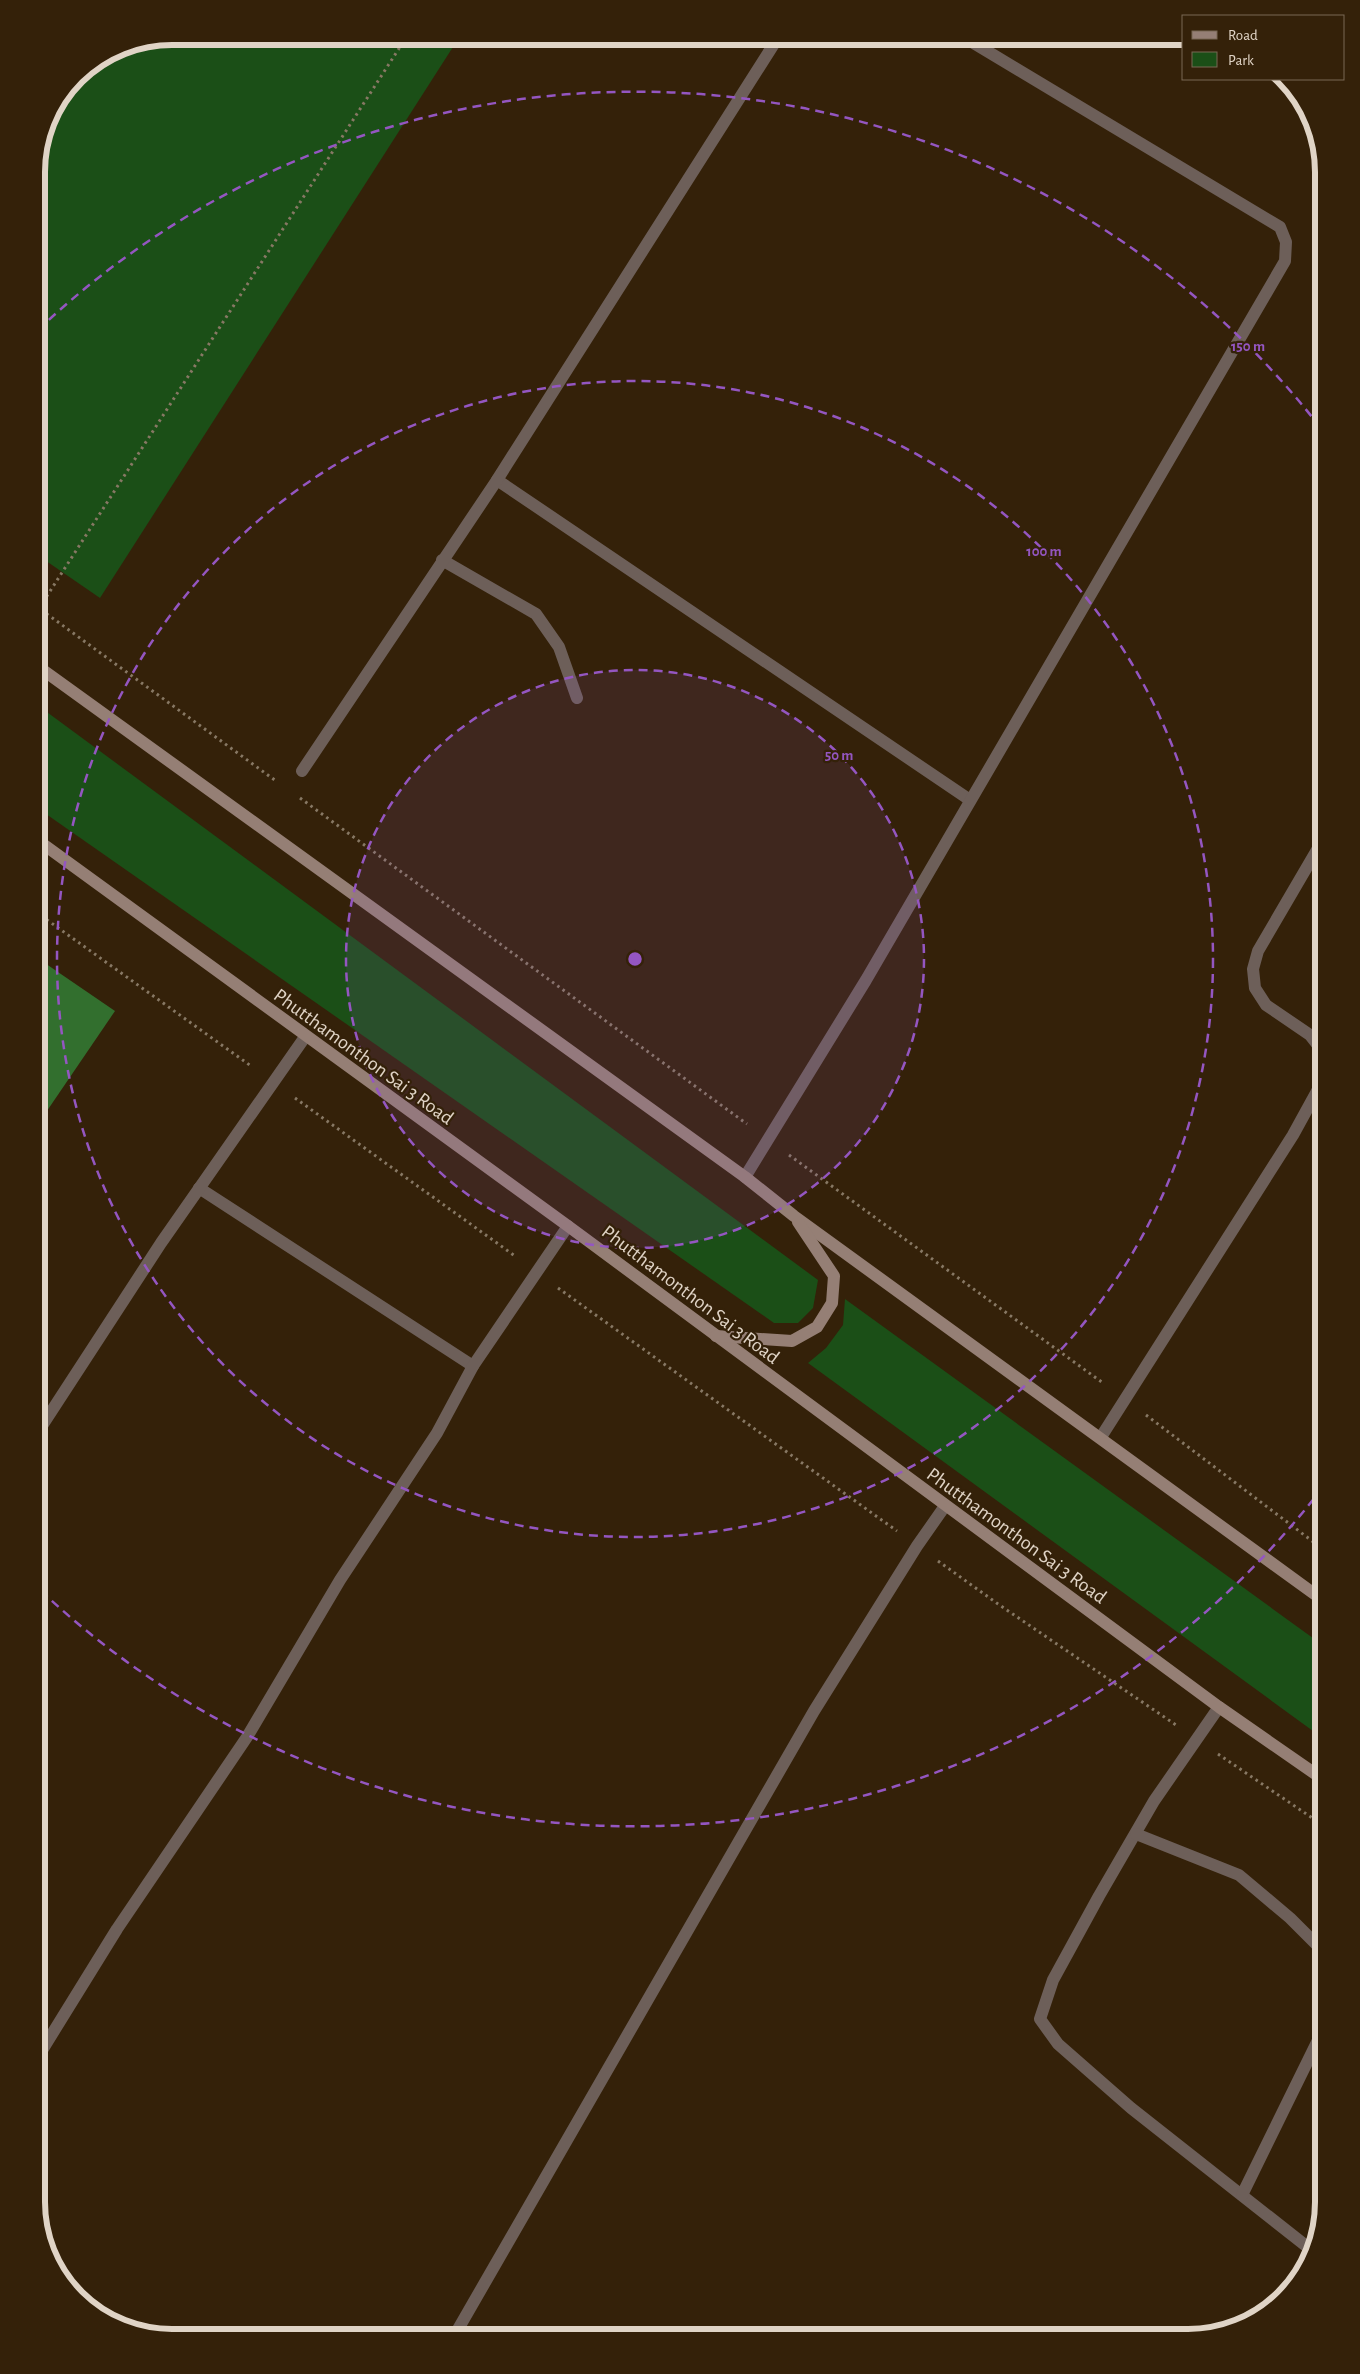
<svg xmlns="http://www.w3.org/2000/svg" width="1360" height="2374" font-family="'Alegreya Sans',sans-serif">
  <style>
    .green { fill: #1b4f17 }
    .forest { fill: #326f2e }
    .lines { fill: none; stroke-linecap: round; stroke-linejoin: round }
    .path { stroke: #877864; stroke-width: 3; stroke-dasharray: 2.5 4; stroke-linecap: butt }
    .service { stroke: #6d5f59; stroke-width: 12 }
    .minor { stroke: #6d5f59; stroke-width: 12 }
    .secondary { stroke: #957f75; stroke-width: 12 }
    .ring { fill: none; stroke: #9456c1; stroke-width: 2.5; stroke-dasharray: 9 6 }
    .labels { text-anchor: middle; stroke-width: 4.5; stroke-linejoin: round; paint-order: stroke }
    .street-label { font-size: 20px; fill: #e0d4c6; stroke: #342109 }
    .rim { fill: none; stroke: #e0d4c6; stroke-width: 6 }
    .centre { fill: #9456c1; stroke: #342109; stroke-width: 2.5 }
    .ring-label { font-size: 15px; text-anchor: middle; font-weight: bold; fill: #9456c1; stroke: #342109; stroke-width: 4.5; stroke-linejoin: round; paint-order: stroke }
  </style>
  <rect width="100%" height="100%" fill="#342109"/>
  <g class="green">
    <path d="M172 36H460L100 598 36 554 37 163 47 120 76 76 120 46Z"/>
    <path d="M36 704 818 1280 813 1308 798 1323H774L36 807Z"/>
    <path d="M845 1299 1324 1646V1739L808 1363 826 1348 843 1325Z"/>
  </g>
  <path class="forest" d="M36 957 115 1011 36 1127Z"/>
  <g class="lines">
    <g class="path">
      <path d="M36 606 276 781"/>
      <path d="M36 613 407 36"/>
      <path d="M300 798 747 1124"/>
      <path d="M36 912 251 1066"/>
      <path d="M295 1098 515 1256"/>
      <path d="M789 1155 1103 1383"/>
      <path d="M558 1288 897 1531"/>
      <path d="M1146 1415 1324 1550"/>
      <path d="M938 1561 998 1604 1176 1725"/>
      <path d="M1218 1754 1324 1826"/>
    </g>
    <g class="service">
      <path d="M497 480 970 800"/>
      <path d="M442 560 536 614 559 647 577 698"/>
      <path d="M302 771 497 480 779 36"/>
      <path d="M745 1177 866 980 1285 261 1286 242 1280 227 962 36"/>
      <path d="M1219 1707 1154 1801 1099 1896 1053 1980 1040 2019 1058 2044 1131 2108 1310 2249"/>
      <path d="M1136 1834 1239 1875 1290 1918 1322 1950 1324 1956"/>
      <path d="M1242 2195 1324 2028"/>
    </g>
    <g class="minor">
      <path d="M1324 1053 1310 1035 1266 1005 1255 988 1253 969 1258 951 1324 838"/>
      <path d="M199 1188 473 1366"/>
      <path d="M36 1435 161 1243 305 1037"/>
      <path d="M1101 1437 1293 1135 1321 1084 1324 1068"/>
      <path d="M36 2060 117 1929 247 1737 340 1580 437 1433 473 1366 568 1226"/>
      <path d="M453 2338 814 1711 917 1546 945 1506"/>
    </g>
    <g class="secondary">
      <path d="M36 665 745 1177 794 1216 1324 1601"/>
      <path d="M36 839 568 1226 1219 1707 1324 1780"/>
      <path d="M716 1336 792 1341 817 1327 832 1303 834 1276 798 1222"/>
      <path d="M1298 2280 1303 2270"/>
    </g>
  </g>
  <circle cx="635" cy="959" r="289" fill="#9456c1" fill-opacity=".12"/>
  <g class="ring">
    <circle cx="635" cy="959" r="289"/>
    <circle cx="635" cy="959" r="578"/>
    <path d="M1323 1487A867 867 0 0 1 38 1588M38 330A867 867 0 0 1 1323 431"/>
  </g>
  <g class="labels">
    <g class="street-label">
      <text transform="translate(364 1056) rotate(36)" y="7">Phutthamonthon Sai 3 Road</text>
      <text transform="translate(691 1294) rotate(37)" y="7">Phutthamonthon Sai 3 Road</text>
      <text transform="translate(1017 1535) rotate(36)" y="7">Phutthamonthon Sai 3 Road</text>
    </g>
  </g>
  <path d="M0 0H1360V2374H0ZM172 45H1188A127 127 0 0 1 1315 172V2202A127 127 0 0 1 1188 2329H172A127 127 0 0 1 45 2202V172A127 127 0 0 1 172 45Z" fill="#342109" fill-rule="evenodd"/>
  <path class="rim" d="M172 45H1188A127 127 0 0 1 1315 172V2202A127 127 0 0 1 1188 2329H172A127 127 0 0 1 45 2202V172A127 127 0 0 1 172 45Z"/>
  <circle cx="635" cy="959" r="8" class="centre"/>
  <g class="ring-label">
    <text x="1248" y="351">150 m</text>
    <text x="1044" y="556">100 m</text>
    <text x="839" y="760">50 m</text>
  </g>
  <rect x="1182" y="15" width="162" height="65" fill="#342109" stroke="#796955"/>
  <rect x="1192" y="31" width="25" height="8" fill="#957f75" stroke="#796955"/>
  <text x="1228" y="40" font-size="15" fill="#e0d4c6">Road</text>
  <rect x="1192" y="52" width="25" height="15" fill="#1b4f17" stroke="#796955"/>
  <text x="1228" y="65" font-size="15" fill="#e0d4c6">Park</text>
</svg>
